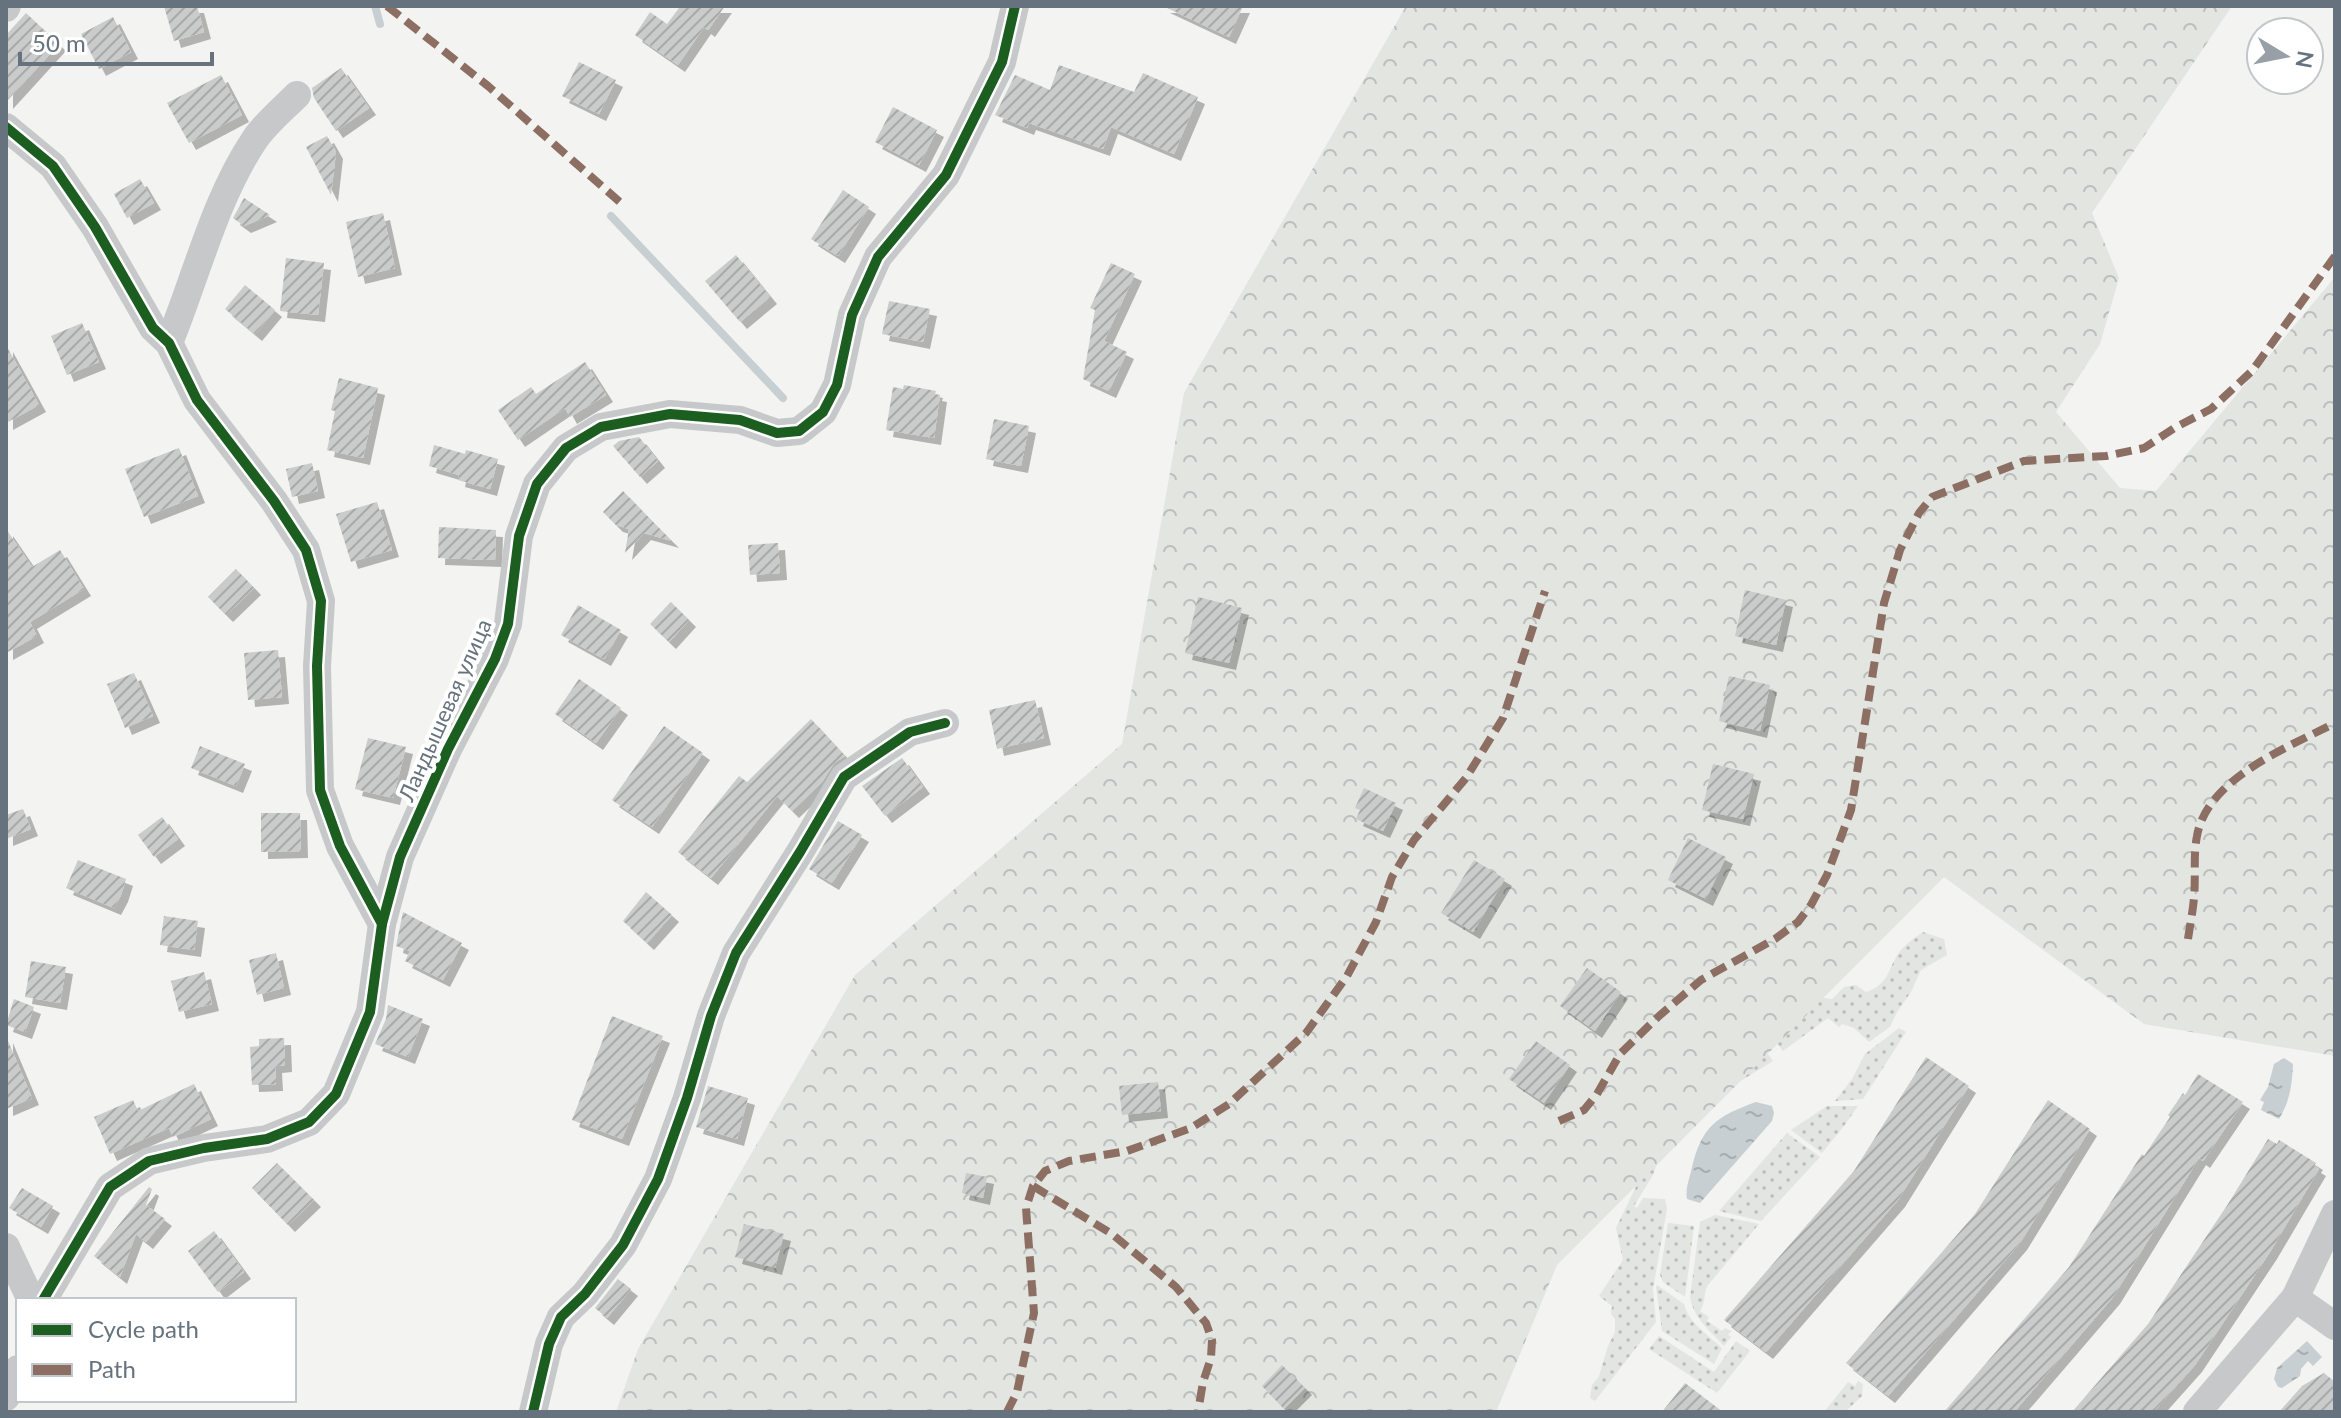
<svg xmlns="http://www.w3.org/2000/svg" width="2341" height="1418" font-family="Lato,sans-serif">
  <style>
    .grass { fill: url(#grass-dots) }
    .forest { fill: url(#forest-crowns) }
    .water { fill: url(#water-ripples) }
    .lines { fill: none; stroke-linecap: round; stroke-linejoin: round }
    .stream { stroke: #c8cfd2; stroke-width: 8 }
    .building { fill: url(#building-hatch); filter: url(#shadow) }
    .minor { stroke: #c7c8c9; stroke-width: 28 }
    .quiet { stroke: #8d6e63; stroke-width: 8; stroke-dasharray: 16 8; stroke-linecap: butt }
    .cycleway-casing { stroke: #fff; stroke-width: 15 }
    .cycleway { stroke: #1b5e20; stroke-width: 10 }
    .labels { text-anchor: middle; stroke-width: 8; stroke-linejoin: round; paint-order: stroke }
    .street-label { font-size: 22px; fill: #66737e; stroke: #fff }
  </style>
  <defs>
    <pattern id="grass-dots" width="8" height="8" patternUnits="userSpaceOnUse" patternTransform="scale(2)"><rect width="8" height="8" fill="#e2e5e0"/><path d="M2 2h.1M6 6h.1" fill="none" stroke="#bbbebb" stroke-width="1.8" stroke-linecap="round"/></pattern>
    <pattern id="forest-crowns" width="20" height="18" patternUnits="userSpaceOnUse" patternTransform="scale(2)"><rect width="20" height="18" fill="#e2e5e0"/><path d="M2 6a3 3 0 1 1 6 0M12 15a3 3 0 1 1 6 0" fill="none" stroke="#bbbebb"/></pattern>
    <pattern id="water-ripples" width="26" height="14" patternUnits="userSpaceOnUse" patternTransform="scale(2)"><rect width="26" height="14" fill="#c8cfd2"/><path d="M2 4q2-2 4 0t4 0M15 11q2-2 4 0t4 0" fill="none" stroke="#a6acb0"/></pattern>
    <pattern id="building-hatch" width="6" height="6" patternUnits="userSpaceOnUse" patternTransform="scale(2)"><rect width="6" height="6" fill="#cacbcb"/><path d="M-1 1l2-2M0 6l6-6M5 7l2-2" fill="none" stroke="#a8a9aa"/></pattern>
    <filter id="shadow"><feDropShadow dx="7" dy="7" stdDeviation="0" flood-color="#0004"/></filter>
  </defs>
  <rect width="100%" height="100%" fill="#f3f3f1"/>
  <g class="grass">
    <path d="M1923 932 1944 939 1947 955 1921 970 1911 992 1897 1012 1890 1027 1869 1042 1854 1028 1842 1024 1839 1027 1828 1018 1783 1051 1772 1037 1762 1046 1773 1061 1697 1108 1673 1131 1661 1152 1653 1175 1634 1206 1637 1208 1643 1198 1665 1199 1667 1209 1653 1289 1656 1322 1595 1401 1590 1398 1592 1385 1599 1376 1608 1346 1615 1332V1319L1611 1314 1612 1306 1599 1296 1623 1260 1616 1228 1654 1149 1653 1133 1660 1106 1679 1086 1703 1079 1718 1063 1742 1047 1762 1027 1796 1003 1817 997 1832 999 1844 987 1856 985 1866 992C1889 984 1887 971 1898 954 1905 944 1913 939 1923 932Z"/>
    <path d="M1899 1028 1906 1032 1863 1099 1835 1101 1852 1079 1865 1054Z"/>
    <path d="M1827 1106H1858L1844 1126 1822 1153 1791 1130Z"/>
    <path d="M1787 1133 1820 1157 1761 1221 1719 1211Z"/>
    <path d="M1715 1215 1759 1224 1708 1285C1703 1294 1706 1302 1700 1311L1709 1317 1707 1321 1722 1331 1725 1328 1731 1331 1728 1335 1731 1337 1724 1346C1710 1331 1693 1317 1690 1297L1700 1222Z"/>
    <path d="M1668 1223 1694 1226 1685 1297 1663 1282 1660 1275Z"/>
    <path d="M1657 1285 1684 1304C1688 1322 1708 1335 1722 1348L1714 1364 1662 1331 1656 1287Z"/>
    <path d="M1659 1336 1714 1372 1736 1341 1750 1351 1717 1393 1649 1349Z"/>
    <path d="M1858 1381 1863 1384 1862 1396 1845 1412H1824L1848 1382 1855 1386Z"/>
  </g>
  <path class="forest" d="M1406 6H2232L2092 213 2119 278 2100 344 2056 412 2120 488 2156 491 2335 277V1056L2144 1024 1944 877 1557 1265 1496 1412H616L638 1349 855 975 1122 744 1184 393Z"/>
  <g class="water">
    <path d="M2284 1058 2293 1064C2292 1085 2290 1101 2279 1119L2261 1110 2264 1102 2260 1100 2268 1087 2274 1064Z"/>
    <path d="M1756 1102 1772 1106 1774 1113 1772 1121 1700 1203 1687 1199C1685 1187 1690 1178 1692 1167 1702 1126 1717 1116 1756 1102Z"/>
    <path d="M2307 1341 2322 1357 2313 1366 2308 1361 2301 1369 2300 1376 2282 1388 2278 1387 2274 1379 2277 1368Z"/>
  </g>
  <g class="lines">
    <g class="stream">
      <path d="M375 6 380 24"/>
      <path d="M611 216 783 398"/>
    </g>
  </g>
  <g class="building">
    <path d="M164 6H197L204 32 174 41Z"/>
    <path d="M675 6H725L708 30 704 27 678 65 635 35 650 12 667 24 679 8Z"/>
    <path d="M1163 6H1243L1229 37Z"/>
    <path d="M26 13 59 44 6 102V35Z"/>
    <path d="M113 17 131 52 99 69 81 34Z"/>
    <path d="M579 62 616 80 599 114 562 96Z"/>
    <path d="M1059 65 1134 92 1143 73 1198 97 1174 154 1111 127 1103 149 1029 123 1027 128 995 115 1015 75 1050 90Z"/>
    <path d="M341 68 369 108 336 131 314 98 312 88Z"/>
    <path d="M221 75 242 115 189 143 167 103Z"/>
    <path d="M893 107 937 130 919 165 875 142Z"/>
    <path d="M327 136 336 152 331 195 306 147Z"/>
    <path d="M140 179 154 203 127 218 114 194Z"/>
    <path d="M843 190 869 207 838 256 811 239Z"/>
    <path d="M244 198 270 215 244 226 233 218Z"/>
    <path d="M383 213 395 268 358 277 346 222Z"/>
    <path d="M736 255 770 297 740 322 705 281Z"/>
    <path d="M286 258 324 263 318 315 280 311Z"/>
    <path d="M1111 263 1135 274 1104 341 1127 352 1109 391 1083 379 1095 310 1090 308Z"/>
    <path d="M245 285 275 310 255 334 225 309Z"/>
    <path d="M889 301 930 309 923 342 882 334Z"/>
    <path d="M82 323 99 362 67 375 51 336Z"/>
    <path d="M6 345 39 405 6 423Z"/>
    <path d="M585 362 606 395 570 417 565 408 518 440 498 410 531 387 536 394Z"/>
    <path d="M339 378 378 388 363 458 327 450 335 411 331 410Z"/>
    <path d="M904 385 936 391 935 394 940 395 934 438 886 430 893 387 903 389Z"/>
    <path d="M994 419 1029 426 1021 466 986 459Z"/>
    <path d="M639 437 658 461 640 477 613 446 619 441Z"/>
    <path d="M434 445 465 454 466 450 498 459 490 489 458 480 459 475 429 466Z"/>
    <path d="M179 448 198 496 144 517 125 469Z"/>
    <path d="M312 463 318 491 292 497 286 469Z"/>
    <path d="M623 491 654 523 672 541 644 533 625 553 629 529 616 525 603 512Z"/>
    <path d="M377 502 392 550 351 562 336 514Z"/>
    <path d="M439 527 496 530 495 560 438 558Z"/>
    <path d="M6 529 32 567 60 550 84 589 30 622 37 636 6 653Z"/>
    <path d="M778 543 780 573 750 575 748 545Z"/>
    <path d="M236 569 254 588 226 615 208 597Z"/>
    <path d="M1745 590 1786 600 1776 645 1735 636Z"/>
    <path d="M1198 597 1242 608 1229 663 1185 653Z"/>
    <path d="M671 602 689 620 669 642 650 624Z"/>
    <path d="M578 605 621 630 604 659 561 635Z"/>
    <path d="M278 650 282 697 248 700 244 653Z"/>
    <path d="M134 673 153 716 125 728 107 684Z"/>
    <path d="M1729 676 1770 685 1760 731 1719 721Z"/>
    <path d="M579 679 621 708 596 743 555 714Z"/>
    <path d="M1035 700 1044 738 997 749 989 710Z"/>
    <path d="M811 719 845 756 834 763 822 782 792 811 777 796 711 878 678 852 739 776 747 782Z"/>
    <path d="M664 726 703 753 652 827 612 800Z"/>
    <path d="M368 738 406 747 393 798 355 789Z"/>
    <path d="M200 746 245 764 236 786 191 768Z"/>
    <path d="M902 758 923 787 885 816 862 786Z"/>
    <path d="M1713 764 1754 774 1743 819 1702 810Z"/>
    <path d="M1364 788 1396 803 1383 831 1356 819 1360 810 1355 808Z"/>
    <path d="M23 809 31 829 6 839V815Z"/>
    <path d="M261 813H300L301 851 261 852Z"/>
    <path d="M162 817 178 839 154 857 138 835Z"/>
    <path d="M838 821 862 835 832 883 809 869Z"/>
    <path d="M1688 838 1726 857 1706 899 1668 880Z"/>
    <path d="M78 860 126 879 121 895 114 908 66 888Z"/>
    <path d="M1474 860 1505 879 1473 932 1441 913Z"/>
    <path d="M646 892 672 915 647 943 623 921Z"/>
    <path d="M403 912 462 943 443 980 405 961 410 951 396 946Z"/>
    <path d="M164 916 198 921 194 950 160 945Z"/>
    <path d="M276 953 284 988 257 995 249 960Z"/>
    <path d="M31 961 66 967 60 1003 25 997Z"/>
    <path d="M1587 968 1621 992 1595 1031 1560 1006Z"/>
    <path d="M204 972 212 1004 179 1012 171 981Z"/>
    <path d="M14 999 34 1007 25 1032 6 1025Z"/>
    <path d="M388 1005 423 1019 408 1057 375 1044 386 1019Z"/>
    <path d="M612 1016 663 1036 622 1139 572 1120Z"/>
    <path d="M6 1036 32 1098 6 1109Z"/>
    <path d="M284 1038 285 1065 275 1066 276 1084 252 1085 250 1047 259 1046V1039Z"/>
    <path d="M1536 1041 1570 1065 1544 1103 1509 1079Z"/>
    <path d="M1926 1057 1969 1086 1898 1200 1766 1352 1724 1320 1854 1171Z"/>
    <path d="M2198 1074 2243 1102 2203 1161 2199 1158 2113 1297 2014 1412H1944L2069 1267 2142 1154 2144 1156 2170 1117 2168 1115 2183 1093 2185 1095Z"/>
    <path d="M1158 1082 1161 1111 1122 1115 1119 1086Z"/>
    <path d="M194 1084 211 1119 173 1137 169 1128 110 1154 94 1117 133 1100 138 1111Z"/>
    <path d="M708 1086 748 1098 737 1139 696 1127Z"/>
    <path d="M2048 1100 2090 1129 2020 1243 1888 1396 1846 1363 1975 1214Z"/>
    <path d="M2268 1139 2277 1144 2279 1140 2316 1163 2314 1166 2319 1169 2270 1252 2195 1365 2153 1412H2072L2148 1324 2228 1204Z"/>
    <path d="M277 1163 314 1200 288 1225 252 1188Z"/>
    <path d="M966 1173 987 1177 983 1198 962 1193Z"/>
    <path d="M149 1187 152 1189 146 1205 165 1219 146 1242 136 1234 120 1277 94 1256Z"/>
    <path d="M22 1188 53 1206 41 1227 9 1208Z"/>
    <path d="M744 1224 784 1234 775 1268 735 1257Z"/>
    <path d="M214 1231 244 1272 218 1292 188 1251Z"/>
    <path d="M618 1279 631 1289 607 1318 595 1308Z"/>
    <path d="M1282 1365 1305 1388 1284 1409 1262 1386Z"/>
    <path d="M2324 1373 2335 1382V1412H2279L2302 1386Z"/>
    <path d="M1685 1383 1723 1412H1662Z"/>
  </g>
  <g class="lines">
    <g class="minor">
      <path d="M6 8 7 6"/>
      <path d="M6 127 53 166 95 227 153 328 169 343 197 400 274 501 306 550 321 601 317 666 320 790 340 846 382 924"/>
      <path d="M169 343C196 277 215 198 255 139 266 123 283 109 297 95"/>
      <path d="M2335 1214 2295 1298 2335 1326"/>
      <path d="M6 1247 31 1300"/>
      <path d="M43 1300 110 1187 149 1161 204 1148 267 1139 309 1122 336 1094 370 1012 382 924 400 857 448 749 495 659 508 624 519 536 537 484 566 448 601 427 670 414 740 420 777 433 799 431 823 412 837 385 852 315 878 257 946 175 1002 62 1015 6"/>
      <path d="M6 1397 18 1369"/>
      <path d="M533 1412 549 1344 561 1317 585 1294 623 1245 658 1179 687 1098 711 1016 736 953 800 852 844 777 910 732 945 723"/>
      <path d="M2197 1412 2295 1298"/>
    </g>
    <g class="quiet">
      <path d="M387 6 488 86 621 203"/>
      <path d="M2188 939C2190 925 2193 911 2194 897 2196 877 2193 856 2197 836 2207 778 2289 747 2335 723"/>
      <path d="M1559 1121 1584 1110 1597 1094 1620 1054 1659 1016 1701 980 1775 939 1798 922 1811 905 1827 875 1851 810 1884 603 1900 550 1919 513 1932 497 2024 461 2106 456 2144 448 2176 427 2211 409 2252 371 2335 256"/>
      <path d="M1033 1186 1112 1234 1176 1287 1206 1323 1212 1340 1211 1358 1203 1382 1198 1412"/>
      <path d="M1007 1412 1017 1392 1034 1313 1026 1208 1033 1186 1045 1171 1069 1161 1127 1151 1191 1128 1229 1104 1306 1033 1347 976 1376 922 1392 877 1414 840 1466 778 1503 718 1545 591"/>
    </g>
    <defs>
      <g id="cycleway">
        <path d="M6 127 53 166 95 227 153 328 169 343 197 400 274 501 306 550 321 601 317 666 320 790 340 846 382 924"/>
        <path d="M43 1300 110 1187 149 1161 204 1148 267 1139 309 1122 336 1094 370 1012 382 924 400 857 448 749 495 659 508 624 519 536 537 484 566 448 601 427 670 414 740 420 777 433 799 431 823 412 837 385 852 315 878 257 946 175 1002 62 1015 6"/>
        <path d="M533 1412 549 1344 561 1317 585 1294 623 1245 658 1179 687 1098 711 1016 736 953 800 852 844 777 910 732 945 723"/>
      </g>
    </defs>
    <use href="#cycleway" class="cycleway-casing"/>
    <use href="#cycleway" class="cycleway"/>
  </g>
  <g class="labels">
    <g class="street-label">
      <text transform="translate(445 710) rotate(-66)" y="8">Ландышевая улица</text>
    </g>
  </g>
  <rect width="2341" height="1418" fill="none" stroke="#66737e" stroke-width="16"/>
  <rect x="16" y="1298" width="280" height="104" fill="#ffffff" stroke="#c2c7cb" stroke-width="2"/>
  <rect x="32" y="1324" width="40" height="12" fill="#1b5e20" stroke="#c2c7cb" stroke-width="2"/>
  <text x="88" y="1338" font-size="24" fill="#66737e">Cycle path</text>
  <rect x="32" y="1364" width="40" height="12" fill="#8d6e63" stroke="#c2c7cb" stroke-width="2"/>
  <text x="88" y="1378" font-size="24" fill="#66737e">Path</text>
  <g transform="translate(2285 56) rotate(100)"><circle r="38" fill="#ffffff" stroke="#c2c7cb" stroke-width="2"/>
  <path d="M0-6L14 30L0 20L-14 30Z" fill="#97a0a6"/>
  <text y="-12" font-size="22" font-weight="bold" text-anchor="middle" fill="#66737e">N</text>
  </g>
  <path d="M20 52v12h192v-12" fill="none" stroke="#66737e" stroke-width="4"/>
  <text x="32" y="52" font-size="24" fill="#66737e" stroke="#ffffff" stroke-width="6" paint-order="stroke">50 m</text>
</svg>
